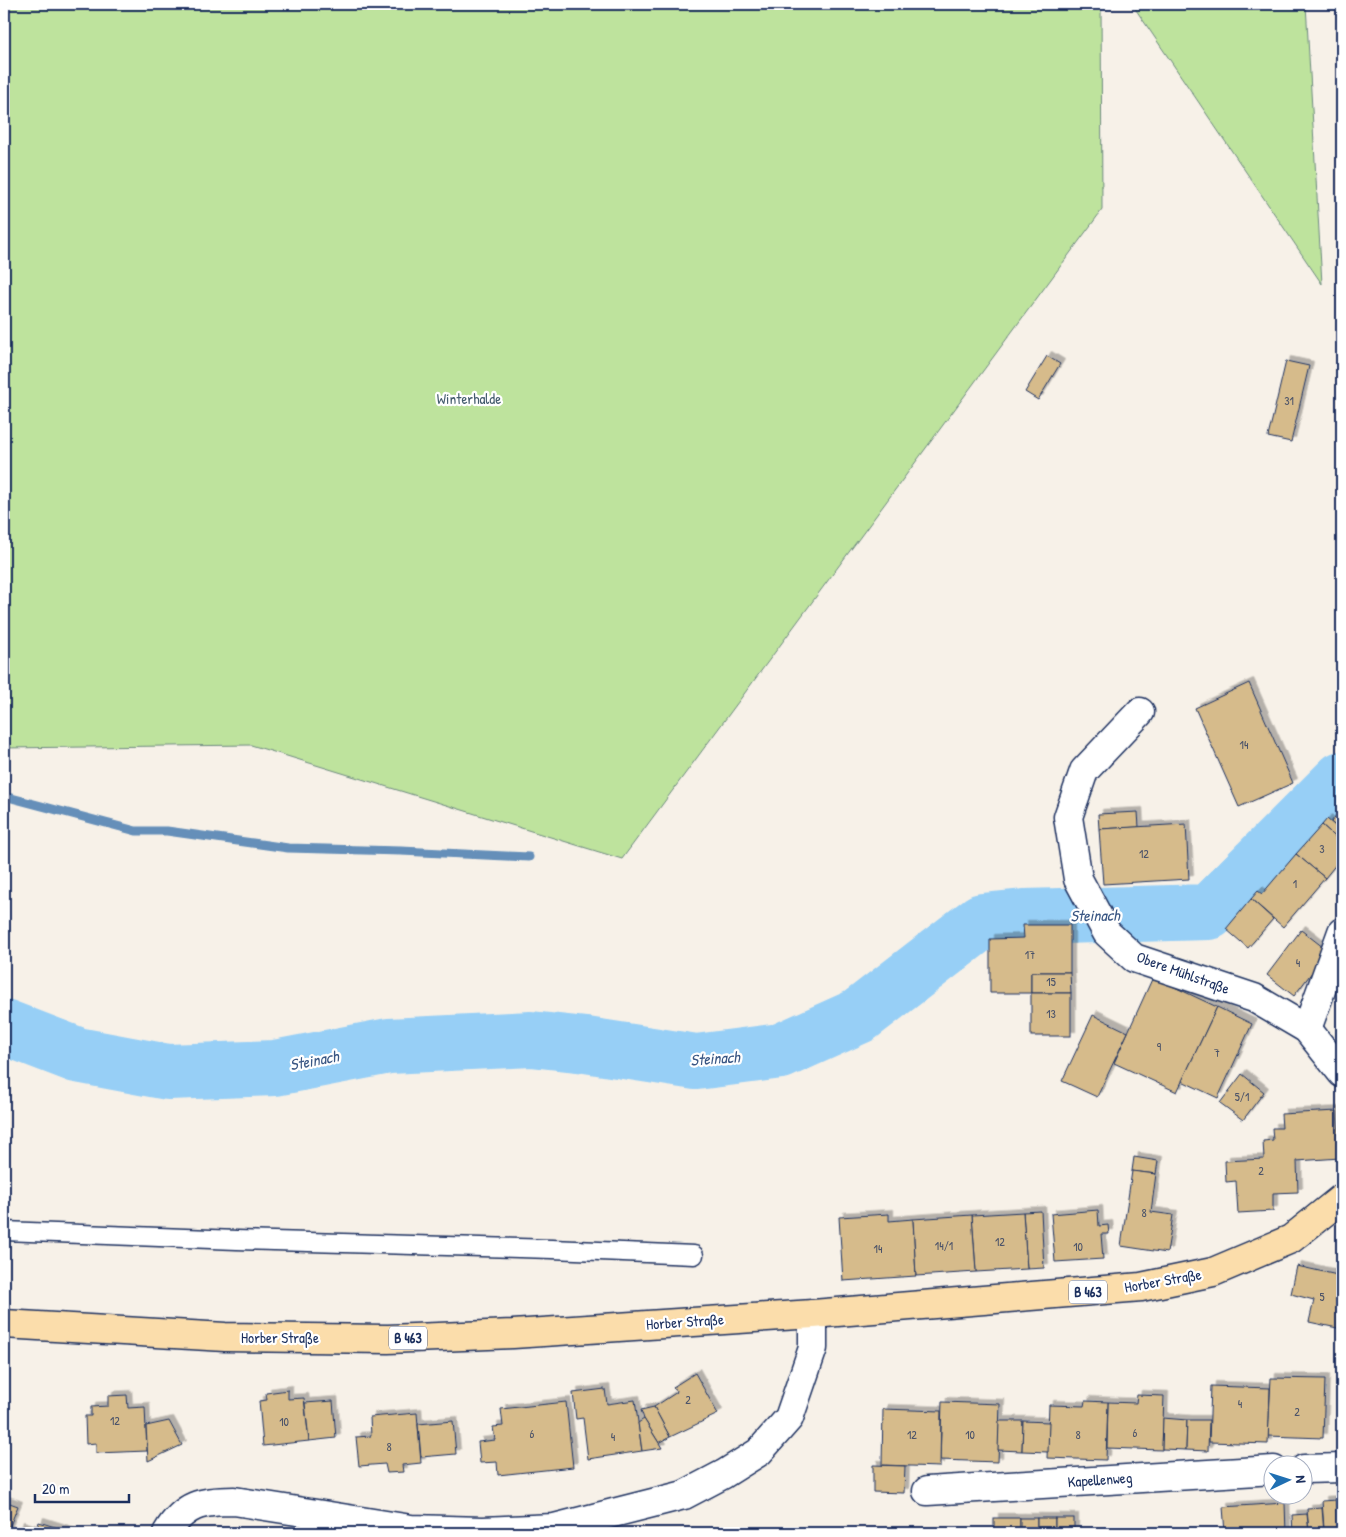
<svg xmlns="http://www.w3.org/2000/svg" width="1346" height="1537" font-family="'Patrick Hand',sans-serif">
  <style>
    .green { fill: #bee39d; stroke: #6c897e }
    .lines { fill: none; stroke-linecap: round; stroke-linejoin: round }
    .stream { stroke: #658fb9; stroke-width: 9 }
    .river { stroke: #97cff6; stroke-width: 56 }
    .building { fill: #d6bb8b; stroke: #1b2f5e; filter: url(#shadow) }
    .lane-casing { stroke: #1b2f5e; stroke-width: 21 }
    .street-casing { stroke: #1b2f5e; stroke-width: 31 }
    .primary-casing { stroke: #1b2f5e; stroke-width: 31 }
    .lane { stroke: #fff; stroke-width: 18 }
    .street { stroke: #fff; stroke-width: 28 }
    .primary { stroke: #fbddab; stroke-width: 28 }
    .labels { text-anchor: middle; stroke-width: 4.5; stroke-linejoin: round; paint-order: stroke }
    .number-label { font-size: 12px; fill: #4a5269 }
    .shield { fill: #fff; stroke: #5f6d8e; stroke-width: 1 }
    .shield-label { font-size: 14px; font-weight: bold; fill: #1b2f5e }
    .park-label { font-size: 15px; fill: #445c6e; stroke: #fff }
    .street-label { font-size: 15px; fill: #1b2f5e; stroke: #fff }
    .water-label { font-size: 16px; font-style: italic; fill: #3a5784; stroke: #fff }
  </style>
  <defs>
    <filter id="shadow"><feDropShadow dx="4.5" dy="-4.5" stdDeviation="0" flood-color="#0004"/></filter>
  </defs>
  <rect width="100%" height="100%" fill="#f7f1e8"/>
  <filter id="ink" filterUnits="userSpaceOnUse"><feTurbulence type="fractalNoise" baseFrequency=".02" numOctaves="2"/><feDisplacementMap in="SourceGraphic" scale="10" xChannelSelector="R" yChannelSelector="G"/><feConvolveMatrix kernelMatrix="1 2 1 2 8 2 1 2 1" color-interpolation-filters="sRGB"/></filter>
  <g filter="url(#ink)">
    <g class="green">
      <path d="M4 4H1101L1102 210 622 859 251 745 4 748Z"/>
      <path d="M1132 4H1306L1322 284Z"/>
    </g>
    <g class="lines">
      <path class="stream" d="M4 796 136 831H167L288 848 401 851 529 857"/>
      <path class="river" d="M4 1027 77 1055 168 1072 275 1068 389 1046 531 1039 586 1045 696 1062 781 1051 859 1016 982 921 1024 917 1209 912 1342 779"/>
    </g>
    <g class="building">
      <path d="M1047 356 1060 364 1038 400 1025 392Z"/>
      <path d="M1286 361 1309 366 1291 442 1268 437Z"/>
      <path d="M1249 683 1293 783 1239 807 1195 708Z"/>
      <path d="M1342 808V832L1331 822Z"/>
      <path d="M1138 812 1139 827 1099 829 1098 814Z"/>
      <path d="M1327 819 1342 832V843L1322 825Z"/>
      <path d="M1186 824 1189 879 1103 884 1099 829Z"/>
      <path d="M1322 825 1342 843V857L1325 878 1296 854Z"/>
      <path d="M1296 854 1325 878 1283 927 1251 899 1258 891 1262 894Z"/>
      <path d="M1251 899 1273 919 1248 948 1226 929Z"/>
      <path d="M1023 925H1070V972H1031V993H990V939L1024 938Z"/>
      <path d="M1301 930 1328 951 1294 996 1267 975Z"/>
      <path d="M1031 972H1070L1071 993H1031Z"/>
      <path d="M1153 977 1217 1007 1177 1092 1114 1063Z"/>
      <rect x="1031" y="993" width="40" height="43"/>
      <path d="M1217 1007 1252 1024 1218 1098 1182 1081Z"/>
      <path d="M1093 1015 1128 1032 1097 1097 1062 1081Z"/>
      <path d="M1242 1074 1264 1092 1243 1120 1220 1103Z"/>
      <path d="M1337 1111 1340 1158 1297 1161 1298 1192 1273 1193V1211L1238 1213 1236 1181 1226 1182 1225 1161 1264 1159 1263 1141 1273 1140 1272 1128H1282L1281 1114Z"/>
      <path d="M1134 1157 1158 1161 1156 1174 1132 1171Z"/>
      <path d="M1132 1171 1156 1174 1151 1212 1173 1215 1167 1253 1121 1246Z"/>
      <path d="M1098 1210 1099 1226 1108 1225 1109 1234H1101L1103 1259 1055 1262 1051 1214Z"/>
      <path d="M1041 1211 1044 1268 1027 1269 1023 1212Z"/>
      <path d="M1023 1212 1027 1269 976 1272 972 1215Z"/>
      <path d="M889 1214V1221L913 1219 916 1276 843 1281 839 1217Z"/>
      <path d="M972 1215 976 1272 916 1276 913 1219Z"/>
      <path d="M1297 1266 1342 1276V1329L1309 1322 1314 1300 1291 1294Z"/>
      <path d="M695 1373 718 1414 670 1437 654 1407 677 1392 673 1387Z"/>
      <path d="M1271 1378 1325 1379 1323 1438 1268 1436Z"/>
      <path d="M1211 1386 1270 1388 1268 1444 1209 1442Z"/>
      <path d="M605 1389 607 1404 635 1400 642 1451 588 1459 583 1418 576 1419 573 1393Z"/>
      <path d="M288 1390V1399L304 1398 309 1441 263 1446 259 1401 267 1400 266 1393Z"/>
      <path d="M127 1395 128 1408 145 1407 147 1451 96 1453V1443L86 1444 85 1416H91V1407L108 1406V1396Z"/>
      <path d="M1137 1395 1164 1396 1162 1450 1107 1448 1108 1402 1136 1403Z"/>
      <path d="M333 1401 336 1438 309 1441 305 1403Z"/>
      <path d="M1085 1401 1108 1402 1106 1460 1047 1458 1049 1405 1084 1406Z"/>
      <path d="M566 1402 573 1467 498 1475 497 1462 480 1463 478 1442 495 1440 493 1427 503 1426 501 1409Z"/>
      <path d="M942 1402 1000 1404 998 1462 940 1460Z"/>
      <path d="M654 1407 670 1437 659 1443 644 1419 641 1410Z"/>
      <path d="M883 1409 941 1411 940 1467 882 1465Z"/>
      <path d="M417 1413 421 1463 402 1465 403 1472 387 1473 385 1464 359 1466 356 1437 371 1436 370 1417Z"/>
      <path d="M1163 1418 1187 1420 1186 1450 1162 1449Z"/>
      <path d="M644 1419 659 1443 662 1448 642 1451 638 1423Z"/>
      <path d="M1187 1420H1209L1208 1451 1186 1450Z"/>
      <path d="M169 1421 182 1445 148 1461 146 1426Z"/>
      <path d="M453 1421 456 1454 421 1457 418 1424Z"/>
      <path d="M999 1421H1023L1022 1451 998 1450Z"/>
      <path d="M1023 1421 1049 1422 1048 1452 1022 1451Z"/>
      <path d="M873 1465 905 1466 904 1493 873 1492Z"/>
      <path d="M1336 1500 1337 1528 1324 1529 1322 1501Z"/>
      <path d="M4 1501 18 1506 7 1533H4Z"/>
      <path d="M1285 1503 1286 1533H1225L1223 1507Z"/>
      <path d="M1322 1508 1324 1533H1309L1307 1509Z"/>
      <path d="M1307 1514 1309 1533H1293L1292 1515Z"/>
      <rect x="994" y="1518" width="26" height="15"/>
      <rect x="1020" y="1518" width="17" height="15"/>
      <rect x="1037" y="1518" width="18" height="15"/>
      <rect x="1055" y="1518" width="19" height="15"/>
      <path d="M39 1522 74 1533H17L19 1526 36 1531Z"/>
    </g>
    <g class="lines">
      <defs>
        <path id="lane" d="M4 1231 237 1240 552 1249 694 1255"/>
        <g id="street">
          <path d="M1140 712 1084 771 1068 817 1078 879 1107 933 1134 958 1254 998 1307 1029 1342 1073"/>
          <path d="M1307 1029 1342 932"/>
          <path d="M1304 1469 1342 1468"/>
          <path d="M927 1491 1274 1470"/>
          <path d="M167 1533C184 1504 202 1501 234 1501L411 1529 483 1531 554 1528 684 1495 724 1474 759 1452 789 1418 813 1348V1314"/>
        </g>
        <path id="primary" d="M4 1324 225 1337 388 1339 513 1334 813 1314 1141 1287 1213 1272 1291 1239 1342 1198"/>
      </defs>
      <use href="#lane" class="lane-casing"/>
      <use href="#street" class="street-casing"/>
      <use href="#primary" class="primary-casing"/>
      <use href="#lane" class="lane"/>
      <use href="#street" class="street"/>
      <use href="#primary" class="primary"/>
    </g>
  </g>
  <g class="labels">
    <g class="number-label">
      <text x="1289" y="405">31</text>
      <text x="1244" y="749">14</text>
      <text x="1322" y="853">3</text>
      <text x="1144" y="858">12</text>
      <text x="1295" y="888">1</text>
      <text x="1030" y="959">17</text>
      <text x="1298" y="967">4</text>
      <text x="1051" y="986">15</text>
      <text x="1051" y="1018">13</text>
      <text x="1159" y="1051">9</text>
      <text x="1217" y="1057">7</text>
      <text x="1242" y="1101">5/1</text>
      <text x="1261" y="1175">2</text>
      <text x="1144" y="1217">8</text>
      <text x="1000" y="1246">12</text>
      <text x="944" y="1250">14/1</text>
      <text x="1078" y="1251">10</text>
      <text x="878" y="1253">14</text>
      <text x="1322" y="1301">5</text>
      <text x="688" y="1404">2</text>
      <text x="1240" y="1408">4</text>
      <text x="1297" y="1416">2</text>
      <text x="115" y="1425">12</text>
      <text x="284" y="1426">10</text>
      <text x="1135" y="1437">6</text>
      <text x="532" y="1438">6</text>
      <text x="912" y="1439">12</text>
      <text x="970" y="1439">10</text>
      <text x="1078" y="1439">8</text>
      <text x="613" y="1441">4</text>
      <text x="389" y="1451">8</text>
    </g>
    <g class="shield">
      <rect x="1069" y="1280.5" width="38" height="23" rx="4"/>
      <rect x="389" y="1326.5" width="38" height="23" rx="4"/>
    </g>
    <g class="shield-label">
      <text x="1088" y="1297">B 463</text>
      <text x="408" y="1343">B 463</text>
    </g>
    <g class="park-label">
      <text x="469" y="404">Winterhalde</text>
    </g>
    <g class="street-label">
      <text transform="translate(1183 973) rotate(20)" y="5">Obere Mühlstraße</text>
      <text transform="translate(1163 1281) rotate(-10)" y="5">Horber Straße</text>
      <text transform="translate(685 1322) rotate(-4)" y="5">Horber Straße</text>
      <text x="280" y="1343">Horber Straße</text>
      <text transform="translate(1100 1480) rotate(-4)" y="5">Kapellenweg</text>
    </g>
    <g class="water-label">
      <text transform="translate(1095 915) rotate(-1)" y="6">Steinach</text>
      <text transform="translate(715 1058) rotate(-4)" y="6">Steinach</text>
      <text transform="translate(314 1060) rotate(-11)" y="6">Steinach</text>
    </g>
  </g>
  <rect width="1346" height="1537" fill="none" stroke="#fff" stroke-width="20"/>
  <rect x="10" y="10" width="1326" height="1517" fill="none" stroke="#1b2f5e" stroke-width="2" filter="url(#ink)"/>
  <g transform="translate(1288 1480) rotate(86)"><circle r="24" fill="#ffffff" stroke="#a4acbf"/>
  <path d="M0-4L9 19L0 12L-9 19Z" fill="#1f6fb2"/>
  <text y="-8" font-size="14" font-weight="bold" text-anchor="middle" fill="#1b2f5e">N</text>
  </g>
  <path d="M35 1494v8h94v-8" fill="none" stroke="#1b2f5e" stroke-width="2.5"/>
  <text x="42" y="1494" font-size="15" fill="#1b2f5e" stroke="#ffffff" stroke-width="4" paint-order="stroke">20 m</text>
</svg>
